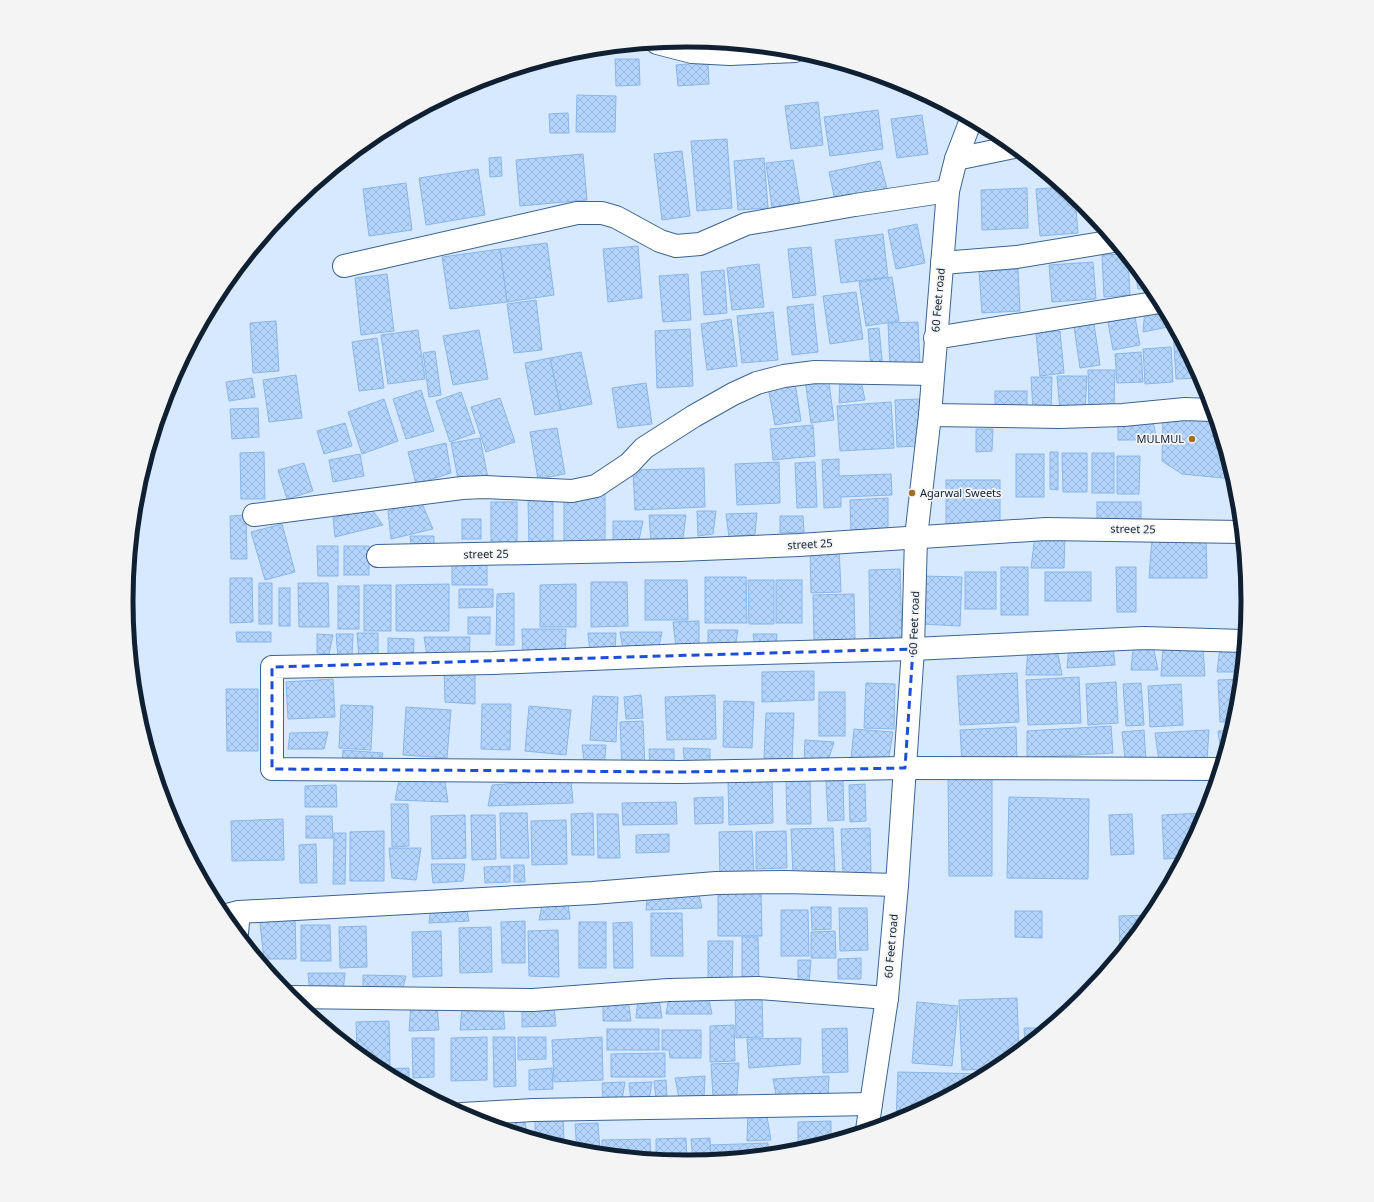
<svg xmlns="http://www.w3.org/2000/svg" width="1374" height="1202" font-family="'Noto Sans',sans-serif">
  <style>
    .building { fill: url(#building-cross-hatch); stroke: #8ab6e9 }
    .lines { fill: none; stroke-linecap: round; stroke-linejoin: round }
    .minor-casing { stroke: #3c6492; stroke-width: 24 }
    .minor { stroke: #fff; stroke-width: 22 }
    .marked { fill: none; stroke: #1d4ed8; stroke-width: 3; stroke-dasharray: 8 5; stroke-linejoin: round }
    .poi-dot { fill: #a16f25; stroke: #f4f4f4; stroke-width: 1.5 }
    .labels { text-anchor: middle; stroke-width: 3.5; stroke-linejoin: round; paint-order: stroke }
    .street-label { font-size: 11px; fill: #0f2033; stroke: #f4f4f4 }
    .poi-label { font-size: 11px; fill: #0f2033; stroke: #f4f4f4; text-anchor: end }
    .rim { fill: none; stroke: #0f2033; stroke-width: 5 }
  </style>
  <defs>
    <pattern id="building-cross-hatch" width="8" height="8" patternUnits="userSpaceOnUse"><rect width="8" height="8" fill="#b3d5fd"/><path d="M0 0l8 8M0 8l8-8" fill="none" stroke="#99b7d9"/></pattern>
  </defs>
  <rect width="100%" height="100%" fill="#d7e9ff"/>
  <g class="building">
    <path d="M615 59H639L640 85 616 86Z"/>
    <path d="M708 62 709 84 678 86 676 65Z"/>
    <path d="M902 83 922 93 903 94Z"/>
    <path d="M577 95 616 96 615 132H576Z"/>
    <path d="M818 102 823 145 791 149 785 106Z"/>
    <path d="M878 110 883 149 830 156 824 117Z"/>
    <path d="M568 113 569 133H550L549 114Z"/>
    <path d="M922 115 928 154 897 158 891 119Z"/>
    <path d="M727 139 732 208 697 211 691 141Z"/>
    <path d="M682 151 690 216 662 220 654 154Z"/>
    <path d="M583 154 587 200 520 206 516 160Z"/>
    <path d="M501 157 502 176 490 177 489 158Z"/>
    <path d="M764 158 768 208 738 210 734 161Z"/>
    <path d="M793 160 800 203 772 207 766 163Z"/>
    <path d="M880 161 888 193 836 205 829 172Z"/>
    <path d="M478 169 485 215 426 225 419 178Z"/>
    <path d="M406 183 412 230 369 236 363 189Z"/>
    <path d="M1062 187 1075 197 1078 233 1040 236 1036 189Z"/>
    <path d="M1027 188 1028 228 982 230 981 190Z"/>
    <path d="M917 224 925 263 896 269 888 230Z"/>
    <path d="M883 234 888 277 841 283 835 240Z"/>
    <path d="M547 243 554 295 507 302 500 249Z"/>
    <path d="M638 246 642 298 608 302 603 249Z"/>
    <path d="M811 247 816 295 793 298 788 249Z"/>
    <path d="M500 249 507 302 450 309 442 257Z"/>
    <path d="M1124 254 1128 258 1130 295 1104 297 1102 255Z"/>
    <path d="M1093 262 1096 299 1052 302 1049 265Z"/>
    <path d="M759 264 764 307 732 310 727 268Z"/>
    <path d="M1134 266 1152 288 1138 289Z"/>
    <path d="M1018 269 1020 311 982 313 979 271Z"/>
    <path d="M724 270 727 313 704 315 701 272Z"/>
    <path d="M387 274 394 331 361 335 355 278Z"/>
    <path d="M688 274 691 320 663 322 659 276Z"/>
    <path d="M892 277 899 321 866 326 859 282Z"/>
    <path d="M856 292 863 339 830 344 823 296Z"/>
    <path d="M536 300 542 350 514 353 507 304Z"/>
    <path d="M813 304 818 352 792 355 787 307Z"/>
    <path d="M1163 307 1173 326 1143 332 1145 310Z"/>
    <path d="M773 312 778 360 742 363 737 316Z"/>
    <path d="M1134 312 1140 345 1113 350 1107 317Z"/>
    <path d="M731 319 737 366 707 370 701 324Z"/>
    <path d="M276 321 279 371 253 373 250 323Z"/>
    <path d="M918 322 920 366 890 367 888 323Z"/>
    <path d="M1094 324 1100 365 1080 368 1074 327Z"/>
    <path d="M879 328 883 369H871L868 329Z"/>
    <path d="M690 329 693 386 657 388 655 331Z"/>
    <path d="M418 330 425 379 388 384 381 335Z"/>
    <path d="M479 330 488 379 453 385 443 336Z"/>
    <path d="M1173 330H1175L1201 378 1176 379Z"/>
    <path d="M1060 331 1064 373 1040 376 1036 333Z"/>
    <path d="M377 338 384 388 359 391 352 342Z"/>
    <path d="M1171 347 1173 382 1145 384 1143 349Z"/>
    <path d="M435 351 441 395 429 397 423 353Z"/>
    <path d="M581 352 592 404 561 410 550 358Z"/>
    <path d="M1141 352 1143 382 1117 383 1115 354Z"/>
    <path d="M550 358 561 410 535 415 525 363Z"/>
    <path d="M1088 370H1115L1114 409 1089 410Z"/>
    <path d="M296 375 302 418 269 422 263 380Z"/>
    <path d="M828 376 834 420 811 423 805 379Z"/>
    <path d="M860 376 865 400 839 403 840 379Z"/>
    <path d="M1057 376H1087L1085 411H1060Z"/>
    <path d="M1031 377H1052L1051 411H1033Z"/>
    <path d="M252 378 255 397 229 401 226 382Z"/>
    <path d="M646 383 652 424 618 428 612 388Z"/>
    <path d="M795 383 801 421 775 425 768 387Z"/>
    <path d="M421 390 434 431 406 439 393 399Z"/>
    <rect x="995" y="391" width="32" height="23"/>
    <path d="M461 392 475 433 450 442 436 401Z"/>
    <path d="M500 398 515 442 486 452 471 407Z"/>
    <path d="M384 399 398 441 362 454 348 412Z"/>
    <path d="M920 399V446L897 447 895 400Z"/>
    <path d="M891 402 894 448 840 451 837 406Z"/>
    <path d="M258 408 259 437 232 439 230 409Z"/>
    <path d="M1214 414 1233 479 1182 474 1162 461 1163 417Z"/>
    <path d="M1152 417 1157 440H1118V419Z"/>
    <path d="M345 423 352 446 324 454 317 431Z"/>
    <path d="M813 425 815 456 773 460 770 429Z"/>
    <path d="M557 428 565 474 538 479 530 432Z"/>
    <path d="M976 429H993L992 451 976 452Z"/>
    <path d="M480 438 488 478 459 484 451 443Z"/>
    <path d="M446 443 451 473 416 484 408 452Z"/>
    <path d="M264 452 265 499H241L240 453Z"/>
    <path d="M1050 452H1058V490L1050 489Z"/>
    <path d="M1062 453H1087V492H1063Z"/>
    <rect x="1092" y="453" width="22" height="40"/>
    <path d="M360 454 364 476 333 482 329 460Z"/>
    <rect x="1016" y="454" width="28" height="43"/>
    <path d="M1117 456H1140L1139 494H1117Z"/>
    <path d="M839 459V476L891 474 892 495 841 497V507L824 508 822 460Z"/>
    <path d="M779 462 780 503 737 505 735 464Z"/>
    <path d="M815 462 817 507 797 508 795 463Z"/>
    <path d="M304 463 313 491 287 499 278 470Z"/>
    <path d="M704 468 705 507 635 510 633 470Z"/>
    <rect x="946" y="480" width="54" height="44"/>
    <rect x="564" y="494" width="41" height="52"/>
    <path d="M528 498H553V548H529Z"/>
    <path d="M888 498V532L851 535 850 500Z"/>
    <path d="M421 501 433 529 391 539 388 511Z"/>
    <rect x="491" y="502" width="26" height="44"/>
    <rect x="1097" y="502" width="44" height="17"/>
    <path d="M371 508 383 525 335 537 333 518Z"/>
    <path d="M697 511H716L713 534 698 536Z"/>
    <path d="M757 513 755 534 729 537 726 514Z"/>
    <path d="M246 515 247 559H231L230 516Z"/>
    <path d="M649 515H686L683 539 651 541Z"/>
    <path d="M780 516H803L804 532 780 533Z"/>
    <rect x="462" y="519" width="19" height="20"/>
    <path d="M613 521H643L638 545 613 546Z"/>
    <path d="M282 524 295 572 265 580 251 532Z"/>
    <path d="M1035 535 1065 536 1064 568H1031Z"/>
    <path d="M410 536H434V551H412Z"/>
    <path d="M1206 536 1207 578H1149L1152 538Z"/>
    <path d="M317 546H338V576H318Z"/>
    <rect x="344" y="546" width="25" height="29"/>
    <path d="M839 546 841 592 811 593 810 547Z"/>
    <rect x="452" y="564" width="35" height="21"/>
    <rect x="1001" y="567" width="27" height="48"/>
    <path d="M1116 567H1136V612H1117Z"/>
    <path d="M900 569 902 640H870L869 570Z"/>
    <rect x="965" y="572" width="31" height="37"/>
    <rect x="1045" y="572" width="46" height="29"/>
    <path d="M922 576 962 577 960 626 921 624Z"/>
    <path d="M705 577H746L747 623H705Z"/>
    <path d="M230 578H252L253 622 230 623Z"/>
    <path d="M645 580H687L688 620H645Z"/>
    <path d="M748 580H774V624H749Z"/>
    <rect x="776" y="580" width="26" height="43"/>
    <path d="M591 582H627L628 626 591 627Z"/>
    <rect x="259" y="583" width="13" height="41"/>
    <path d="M298 583H328L329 627H299Z"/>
    <path d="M449 584V631H396V585Z"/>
    <path d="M576 584V627H540V585Z"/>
    <rect x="364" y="585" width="27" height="46"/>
    <rect x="338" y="586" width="21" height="43"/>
    <rect x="279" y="588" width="11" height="38"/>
    <path d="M459 589H493V607L459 608Z"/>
    <path d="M514 593V645H496L497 594Z"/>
    <path d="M854 594 855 640H814L813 595Z"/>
    <rect x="468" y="617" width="22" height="17"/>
    <path d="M699 621V647L676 648 673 622Z"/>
    <path d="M522 629H566L565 656H523Z"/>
    <path d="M708 630H738L735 648 708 649Z"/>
    <path d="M236 632H271V642H237Z"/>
    <path d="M620 632H662L658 651 623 649Z"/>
    <path d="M357 633H378V660L359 658Z"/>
    <path d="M588 633H616L615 652H590Z"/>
    <path d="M317 634 333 635 329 654 317 653Z"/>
    <path d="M336 634H353L352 656 338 657Z"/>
    <path d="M753 634H777L776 650 755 648Z"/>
    <path d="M424 637H470L469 660 428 661Z"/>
    <path d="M388 638 414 639 413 662 388 661Z"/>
    <path d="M1069 646H1113L1115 665 1067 668Z"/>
    <path d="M1163 647 1203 649 1205 676H1161Z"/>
    <path d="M1220 648 1243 650 1241 672H1217Z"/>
    <path d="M1028 649H1057L1062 675H1026Z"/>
    <path d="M1133 649 1154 650 1158 670H1131Z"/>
    <path d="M444 668H475V704L445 702Z"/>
    <path d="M814 671V700L762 702V672Z"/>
    <path d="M1017 673 1019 722 960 725 957 676Z"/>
    <path d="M1079 677 1081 723 1028 725 1026 680Z"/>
    <path d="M333 679 335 717 288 719 286 682Z"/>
    <path d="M1240 679 1237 711 1234 722H1220L1218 680Z"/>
    <path d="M1116 682 1118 723 1088 725 1086 684Z"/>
    <path d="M866 683 895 684 894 729 864 728Z"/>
    <path d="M1141 683 1144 725 1126 726 1123 684Z"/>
    <path d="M1181 684 1183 725 1150 727 1148 686Z"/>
    <path d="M226 689H258V751H227Z"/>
    <rect x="819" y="692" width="26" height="44"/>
    <path d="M641 695 643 718 626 719 624 697Z"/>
    <path d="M715 695 716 739 667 740 665 697Z"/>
    <path d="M593 696 618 697 616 742 590 740Z"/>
    <path d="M724 701 754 702 752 748 723 747Z"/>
    <path d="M482 704H511L510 750 481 749Z"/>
    <path d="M341 705 373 706 371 750 339 748Z"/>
    <path d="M529 706 571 710 566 755 525 751Z"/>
    <path d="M406 707 451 710 447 758 403 755Z"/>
    <path d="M766 713H794L792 759 764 758Z"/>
    <path d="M643 721 645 768H622L620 722Z"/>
    <path d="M1111 726 1113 753 1027 758V731Z"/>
    <path d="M1016 727 1017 761 962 763 960 730Z"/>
    <path d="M854 729 893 732 888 763 851 759Z"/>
    <path d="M1144 730 1146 761 1125 758 1122 732Z"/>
    <path d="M1209 730 1207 761H1159L1155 733Z"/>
    <path d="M1231 730 1222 760 1218 731Z"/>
    <path d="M328 732 324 749H288L290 733Z"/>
    <path d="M805 740 834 742 828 761H804Z"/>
    <path d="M582 745H606L604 769 585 768Z"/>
    <path d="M683 748 710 749V764L685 766Z"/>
    <path d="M649 749H674V766L650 767Z"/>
    <path d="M343 750 383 753 380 767 342 766Z"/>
    <path d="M948 776H992V876H949Z"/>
    <path d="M810 778 811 824H787L786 779Z"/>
    <path d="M571 779 573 803 488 806 492 785Z"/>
    <path d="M772 779 773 823 729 825 728 781Z"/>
    <path d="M399 780 445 782 448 802 395 800Z"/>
    <path d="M843 780 844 820 828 821 826 781Z"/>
    <path d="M865 784 866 821 850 822 849 785Z"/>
    <path d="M336 785 337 807H305V786Z"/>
    <path d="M723 797V823L695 824 694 798Z"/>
    <path d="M1009 797 1089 799 1088 879 1007 878Z"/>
    <path d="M676 802 677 824 623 825 622 803Z"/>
    <path d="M391 804H408L409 846 392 847Z"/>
    <path d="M500 813H527L529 858H501Z"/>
    <path d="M593 813 594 855H572L571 814Z"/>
    <path d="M1205 813V817L1183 858 1164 859 1162 815Z"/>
    <path d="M597 814H618L620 858H598Z"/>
    <path d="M1132 814 1134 854 1111 855 1109 815Z"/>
    <path d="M465 815 466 858 432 859 431 816Z"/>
    <path d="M471 815H495L496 859 472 860Z"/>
    <path d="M306 816H332L333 838H306Z"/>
    <path d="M283 819 284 860 232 861 231 821Z"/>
    <path d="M566 820 567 864 532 865 531 821Z"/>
    <path d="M833 828 835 874 793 875 791 829Z"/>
    <path d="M870 828 871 873H843L841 829Z"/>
    <path d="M384 831V881H350V832Z"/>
    <path d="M752 831 754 877H720L719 832Z"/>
    <path d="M786 831 787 868 756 869V832Z"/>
    <path d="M334 833H346L345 884H333Z"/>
    <path d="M669 834V852L636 853V835Z"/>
    <path d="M316 844 317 883H300L299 845Z"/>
    <path d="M389 848H421L416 880 392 878Z"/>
    <path d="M431 864H465L463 881 433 883Z"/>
    <path d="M514 865H524L525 882H514Z"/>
    <path d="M510 866V882L485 883 484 867Z"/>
    <path d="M697 886 702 908 646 910 648 889Z"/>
    <path d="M761 892 762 936H718V893Z"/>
    <path d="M567 895 570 919 539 920 544 896Z"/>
    <path d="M466 904 469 921 429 923 431 906Z"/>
    <path d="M811 907H831V929L812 930Z"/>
    <path d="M839 908H867L868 950 840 951Z"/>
    <path d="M781 910H808L809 956H781Z"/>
    <path d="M1015 911H1042V938L1015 937Z"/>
    <path d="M651 913H682L683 956H651Z"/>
    <path d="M259 915H295L296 959H264Z"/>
    <path d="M1152 915 1120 953 1119 916Z"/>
    <path d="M525 921V963H502L501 922Z"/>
    <rect x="579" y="922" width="27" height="46"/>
    <path d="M632 922 633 968H614L613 923Z"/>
    <path d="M301 925H330L331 961H301Z"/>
    <path d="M366 926 367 967 340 968 339 927Z"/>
    <path d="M491 927 492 972 460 973 459 928Z"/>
    <path d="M558 930 559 977 529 976 528 931Z"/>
    <path d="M441 931 442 976 413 977 412 932Z"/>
    <path d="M835 931 836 958H811V932Z"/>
    <path d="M742 937H758L759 980H742Z"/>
    <path d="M708 941H733L732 979H708Z"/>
    <path d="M861 958V979H838V959Z"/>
    <path d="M798 960H811L809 984 798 986Z"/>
    <path d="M308 973H345L343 993 310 994Z"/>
    <path d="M363 975 406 976 401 996 363 993Z"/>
    <path d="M735 993H762L763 1037 736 1038Z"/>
    <path d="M708 995 712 1014H666L669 997Z"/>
    <path d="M638 998H659L662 1018H636Z"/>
    <path d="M1017 998 1019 1051 995 1069 962 1070 959 1000Z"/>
    <path d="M628 999 631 1021H603V1000Z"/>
    <path d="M917 1002 958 1006 952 1066 912 1063Z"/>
    <path d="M411 1005 437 1006 439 1030 409 1031Z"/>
    <path d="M503 1006 505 1029 460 1030 462 1008Z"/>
    <path d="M554 1007 556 1026 522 1027V1008Z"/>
    <path d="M389 1021 390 1065H372L357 1052 356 1022Z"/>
    <path d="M734 1025 735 1061 710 1062V1026Z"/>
    <path d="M847 1028 848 1072 823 1073 822 1029Z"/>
    <path d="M1024 1028H1047L1025 1046Z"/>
    <rect x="607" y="1029" width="52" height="21"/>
    <path d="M662 1030H701V1058H670L669 1050H662Z"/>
    <path d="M487 1037V1080L451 1081V1038Z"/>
    <path d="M493 1037H515L516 1086 494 1087Z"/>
    <path d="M518 1037H546V1059L518 1060Z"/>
    <path d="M602 1037 603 1080 554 1082 552 1040Z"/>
    <path d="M412 1038H434V1077L413 1078Z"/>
    <path d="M801 1038 800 1064 749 1068 747 1039Z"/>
    <path d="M665 1053V1077H611V1054Z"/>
    <path d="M739 1063 737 1094 713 1097 711 1064Z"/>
    <path d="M409 1068V1085L378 1069Z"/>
    <path d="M552 1068 553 1089 529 1090V1070Z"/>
    <path d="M898 1072 986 1074 896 1121Z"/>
    <path d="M705 1076 704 1097 679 1098 675 1078Z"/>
    <path d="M829 1076 828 1098 777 1100 773 1079Z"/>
    <path d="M666 1080 667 1098 656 1099 654 1081Z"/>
    <path d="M625 1082 622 1100 603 1099 602 1083Z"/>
    <path d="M652 1082 649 1101H631L629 1083Z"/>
    <path d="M766 1111 771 1140 747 1141 748 1112Z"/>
    <path d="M563 1113 564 1142H547L535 1138V1114Z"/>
    <path d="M524 1116 527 1134H521L492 1125 493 1118Z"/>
    <path d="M831 1121V1141L798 1151V1122Z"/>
    <path d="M598 1123 600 1153 577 1151 575 1124Z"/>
    <path d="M686 1138 687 1162 656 1159V1139Z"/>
    <path d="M710 1138 711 1160 693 1161 691 1139Z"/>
    <path d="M650 1139 651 1158 602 1154V1140Z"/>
    <path d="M573 1143 574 1150 555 1144Z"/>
    <path d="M768 1143 769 1154 711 1160 710 1145Z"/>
  </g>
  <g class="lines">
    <defs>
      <g id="minor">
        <path d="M657 43 692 52 730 54 795 51"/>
        <path d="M956 159 1014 147"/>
        <path d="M942 263 1017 257 1114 241"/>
        <path d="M344 266 577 213H602L616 217 660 241 676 246 700 244 746 224 855 205 948 191"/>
        <path d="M935 338 1160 302"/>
        <path d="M930 415 1059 417 1123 415 1185 409 1212 410"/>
        <path d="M254 515 462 488 485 487 572 491 596 486 629 464 644 448 694 416 733 394 757 383 784 376 815 372 933 374"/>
        <path d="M378 556 679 550 799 545 1046 529 1241 532"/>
        <path d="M1219 769 905 768 680 772 272 769V667L493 663 687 655 913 649 1144 638 1244 641"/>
        <path d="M223 916 239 912 593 893 716 883 785 882 897 885"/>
        <path d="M237 933 239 912"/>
        <path d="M290 997 533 1000 669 990 758 988 887 998"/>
        <path d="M462 1114 533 1110 871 1104"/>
        <path d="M867 1130 887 998 897 885 913 649 916 537 930 415 948 191 956 159 971 120"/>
      </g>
    </defs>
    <use href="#minor" class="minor-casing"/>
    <use href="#minor" class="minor"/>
  </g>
  <path class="marked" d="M913 649 905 768 680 772 272 769V667Z"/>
  <g class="poi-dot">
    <circle cx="1192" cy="439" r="4"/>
    <circle cx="912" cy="493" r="4"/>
  </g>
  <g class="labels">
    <g class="street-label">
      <text transform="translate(938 300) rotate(-85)" y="4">60 Feet road</text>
      <text transform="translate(1133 529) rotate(1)" y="4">street 25</text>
      <text transform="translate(810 544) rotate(-3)" y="4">street 25</text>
      <text transform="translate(486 554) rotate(-1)" y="4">street 25</text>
      <text transform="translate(914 623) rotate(-88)" y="4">60 Feet road</text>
      <text transform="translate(891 946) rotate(-85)" y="4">60 Feet road</text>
    </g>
    <g class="poi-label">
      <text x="1184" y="443">MULMUL</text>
      <text x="920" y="497" text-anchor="start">Agarwal Sweets</text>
    </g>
  </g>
  <path d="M0 0H1374V1202H0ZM133 601a554 554 0 1 1 1108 0a554 554 0 1 1-1108 0Z" fill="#f4f4f4" fill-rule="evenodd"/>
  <path class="rim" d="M133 601a554 554 0 1 1 1108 0a554 554 0 1 1-1108 0Z"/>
</svg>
